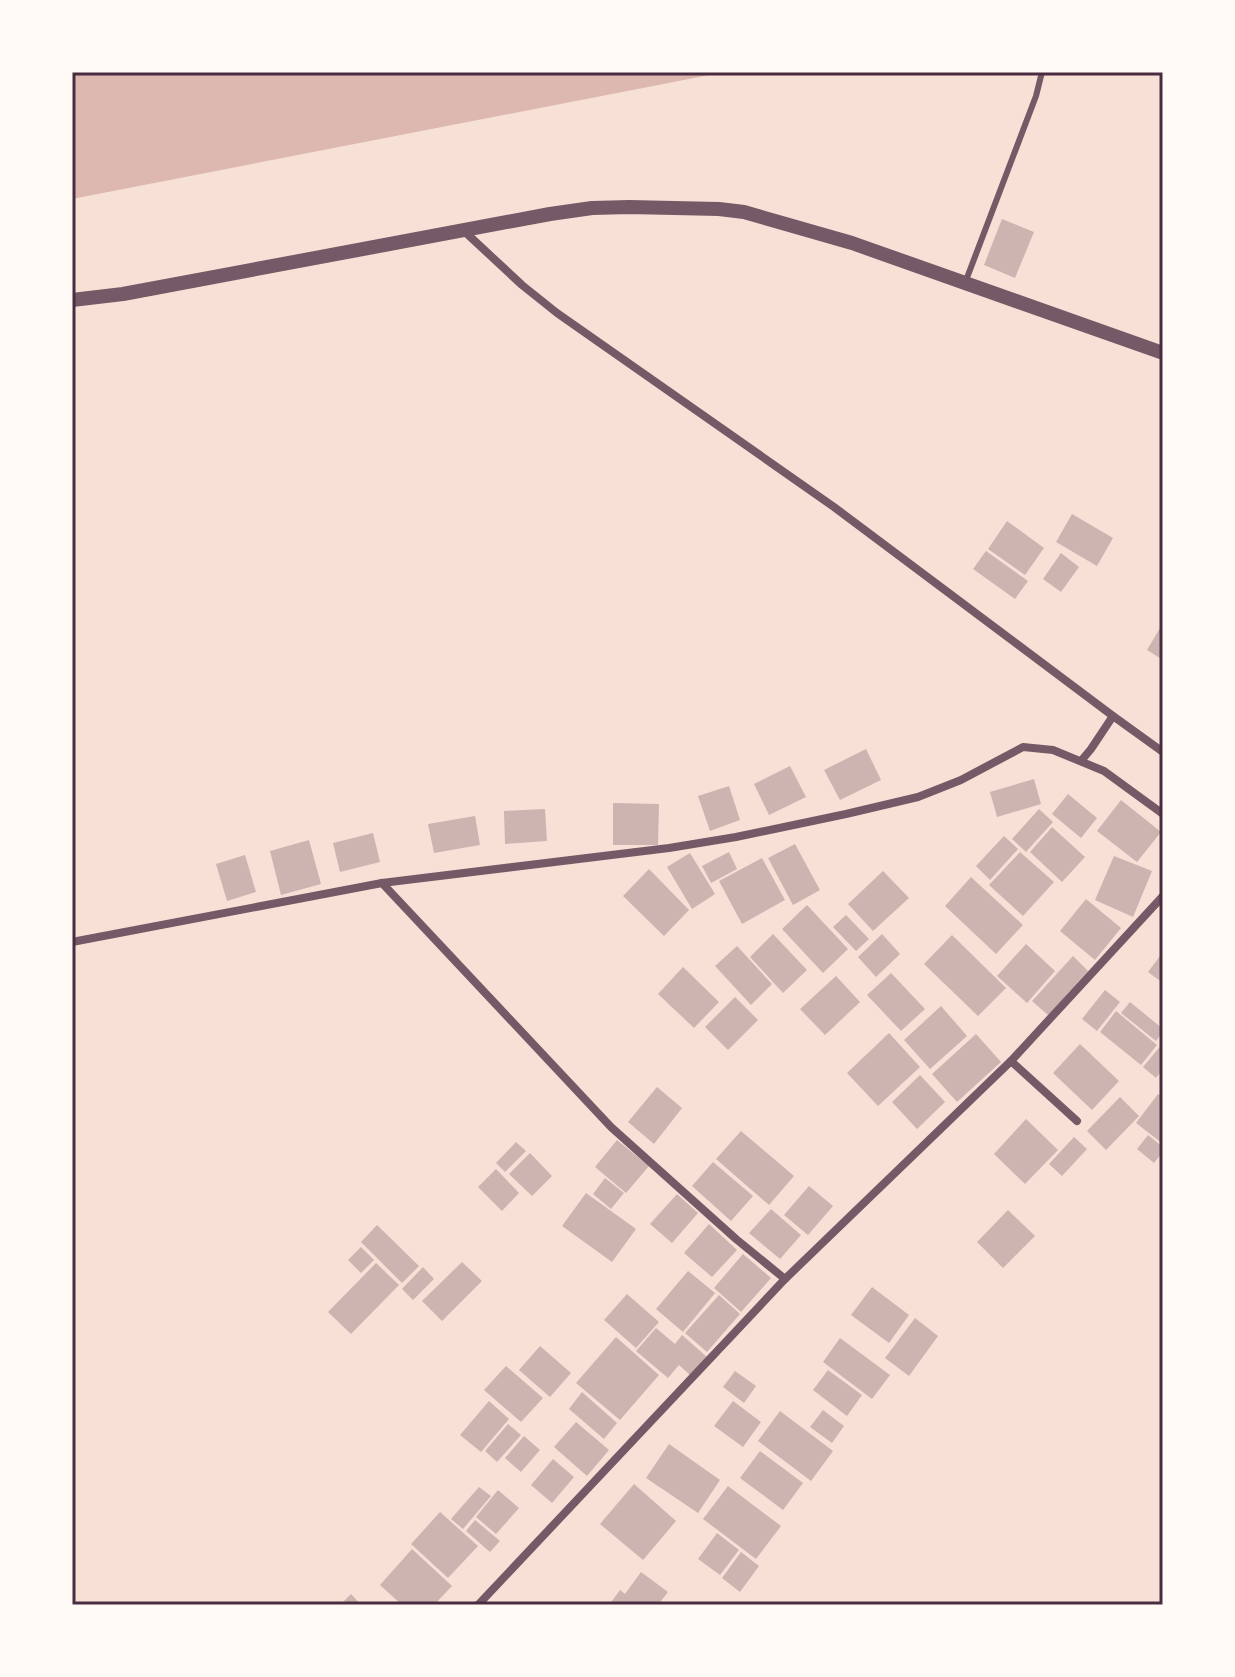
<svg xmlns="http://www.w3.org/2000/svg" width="1235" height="1677" font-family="'Playfair Display',serif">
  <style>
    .water { fill: #dcb8b0 }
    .building { fill: #ccb4b1 }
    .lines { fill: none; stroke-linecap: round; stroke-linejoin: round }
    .service { stroke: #755966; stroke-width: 6 }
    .minor { stroke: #755966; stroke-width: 8 }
    .tertiary { stroke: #755966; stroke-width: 14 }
    .neatline { fill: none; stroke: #4a2c40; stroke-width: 3 }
  </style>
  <rect width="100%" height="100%" fill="#f7e1d7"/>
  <path class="water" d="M72 72H725L72 199Z"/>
  <g class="building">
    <path d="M1002 219 1034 232 1015 278 984 265Z"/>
    <path d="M1072 514 1113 538 1097 566 1056 542Z"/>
    <path d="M1007 521 1044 548 1025 575 988 549Z"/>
    <path d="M986 551 1028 581 1015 599 973 569Z"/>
    <path d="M1061 553 1079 567 1061 592 1043 579Z"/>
    <path d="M1163 623V660L1147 650Z"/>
    <path d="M866 749 881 780 840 800 824 770Z"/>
    <path d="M790 766 806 797 769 815 754 784Z"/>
    <path d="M1034 779 1041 804 997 817 990 792Z"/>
    <path d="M729 786 740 820 710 831 698 796Z"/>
    <path d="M1068 794 1097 818 1081 838 1052 814Z"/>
    <path d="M1121 800 1161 832 1137 862 1097 831Z"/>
    <path d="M613 803 659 804 658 845H613Z"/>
    <path d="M545 809 547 841 505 844 504 811Z"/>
    <path d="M1039 809 1053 822 1026 852 1012 839Z"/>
    <path d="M475 816 480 845 434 853 428 824Z"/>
    <path d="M1052 827 1085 857 1062 882 1030 852Z"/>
    <path d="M373 833 380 862 340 872 333 843Z"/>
    <path d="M1004 836 1018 849 990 880 976 866Z"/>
    <path d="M309 840 321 884 281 895 270 851Z"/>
    <path d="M795 844 820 890 793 905 768 858Z"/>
    <path d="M729 852 737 869 711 883 702 866Z"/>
    <path d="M1020 852 1054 882 1023 916 989 885Z"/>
    <path d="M690 853 715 894 692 909 667 867Z"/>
    <path d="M245 855 256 892 227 901 216 864Z"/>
    <path d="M1114 856 1152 871 1133 917 1095 900Z"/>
    <path d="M762 858 785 900 742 924 719 881Z"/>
    <path d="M649 869 689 910 664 936 623 896Z"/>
    <path d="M883 871 909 898 873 931 848 904Z"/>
    <path d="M971 877 1023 925 996 954 945 906Z"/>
    <path d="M1086 899 1121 928 1095 960 1060 931Z"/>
    <path d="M807 905 848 949 823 973 782 929Z"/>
    <path d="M846 915 869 939 856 951 833 927Z"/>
    <path d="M773 934 807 970 783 993 750 957Z"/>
    <path d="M882 934 900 954 876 977 858 957Z"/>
    <path d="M952 935 1006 988 978 1016 924 964Z"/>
    <path d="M1026 944 1055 971 1027 1003 997 976Z"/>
    <path d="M737 946 772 984 751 1005 715 966Z"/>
    <path d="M1163 952V983L1148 972Z"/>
    <path d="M1073 956 1088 971 1048 1015 1032 1001Z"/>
    <path d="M683 967 719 1002 694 1028 658 994Z"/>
    <path d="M891 973 925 1009 901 1031 867 995Z"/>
    <path d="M836 976 860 1002 825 1035 800 1009Z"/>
    <path d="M1105 990 1120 1002 1097 1031 1082 1019Z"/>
    <path d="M735 997 758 1020 728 1050 705 1027Z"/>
    <path d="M1130 1002 1163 1029V1032L1156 1041 1121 1013Z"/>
    <path d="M941 1006 967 1036 930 1069 904 1040Z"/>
    <path d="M1116 1011 1157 1045 1141 1065 1100 1032Z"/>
    <path d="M889 1033 920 1067 878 1106 847 1073Z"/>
    <path d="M976 1034 1001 1062 957 1102 932 1074Z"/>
    <path d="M1163 1043V1069L1156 1078 1143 1067Z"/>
    <path d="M1080 1044 1119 1081 1092 1110 1053 1073Z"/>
    <path d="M920 1075 945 1102 917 1129 892 1102Z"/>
    <path d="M657 1087 682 1108 654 1144 628 1122Z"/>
    <path d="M1158 1094 1163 1097V1144L1136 1123Z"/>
    <path d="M1120 1097 1139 1116 1106 1150 1087 1131Z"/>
    <path d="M1026 1119 1058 1150 1025 1184 994 1154Z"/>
    <path d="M741 1131 794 1176 769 1205 716 1159Z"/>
    <path d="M1148 1135 1163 1147V1152L1154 1163 1137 1149Z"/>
    <path d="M1074 1137 1087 1149 1062 1176 1049 1164Z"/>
    <path d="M617 1140 649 1166 626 1193 595 1167Z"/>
    <path d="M516 1142 526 1151 505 1172 496 1163Z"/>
    <path d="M530 1153 552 1176 532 1196 509 1174Z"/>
    <path d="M713 1162 753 1196 731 1221 692 1186Z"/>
    <path d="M496 1169 519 1193 502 1211 478 1187Z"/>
    <path d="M605 1178 624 1193 611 1209 593 1194Z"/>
    <path d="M809 1186 833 1206 808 1235 784 1215Z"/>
    <path d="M586 1193 636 1229 612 1262 562 1226Z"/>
    <path d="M677 1194 698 1213 672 1243 650 1224Z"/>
    <path d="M771 1209 801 1235 780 1259 749 1233Z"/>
    <path d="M1008 1210 1035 1236 1003 1268 977 1242Z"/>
    <path d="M709 1224 737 1250 712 1277 684 1253Z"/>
    <path d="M377 1225 419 1266 402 1283 361 1242Z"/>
    <path d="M361 1247 374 1260 361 1273 348 1260Z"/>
    <path d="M743 1254 771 1278 741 1312 714 1288Z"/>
    <path d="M462 1262 482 1281 442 1321 422 1301Z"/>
    <path d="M376 1263 399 1285 351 1334 328 1312Z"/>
    <path d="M423 1267 434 1279 413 1300 402 1289Z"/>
    <path d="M688 1271 715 1293 683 1332 656 1309Z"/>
    <path d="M872 1287 909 1315 889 1343 851 1315Z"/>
    <path d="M627 1294 659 1322 636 1348 604 1320Z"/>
    <path d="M719 1295 740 1314 707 1352 685 1333Z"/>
    <path d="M915 1318 938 1336 909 1376 885 1358Z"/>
    <path d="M656 1328 675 1344 682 1335 707 1357 691 1376 679 1365 668 1378 636 1351Z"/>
    <path d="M616 1337 659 1375 620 1420 576 1383Z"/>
    <path d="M840 1338 890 1375 872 1399 823 1362Z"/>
    <path d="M540 1346 571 1373 550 1397 519 1370Z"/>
    <path d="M506 1366 543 1398 521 1422 484 1390Z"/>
    <path d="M828 1370 862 1395 847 1416 813 1390Z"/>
    <path d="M735 1371 756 1386 744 1403 723 1387Z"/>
    <path d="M582 1392 617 1423 604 1439 569 1409Z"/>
    <path d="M489 1401 509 1419 481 1452 460 1435Z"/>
    <path d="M733 1401 761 1422 743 1447 714 1426Z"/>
    <path d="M823 1410 844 1426 832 1443 810 1427Z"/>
    <path d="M780 1411 833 1451 811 1481 758 1441Z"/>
    <path d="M576 1422 609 1450 587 1476 554 1447Z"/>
    <path d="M508 1424 521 1435 497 1462 485 1451Z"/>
    <path d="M524 1436 540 1450 521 1472 505 1458Z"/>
    <path d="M669 1444 720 1480 698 1513 646 1478Z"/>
    <path d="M760 1451 803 1483 783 1510 740 1478Z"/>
    <path d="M553 1459 574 1477 552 1503 531 1485Z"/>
    <path d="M634 1484 676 1521 643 1560 600 1524Z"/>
    <path d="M728 1486 781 1526 756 1559 703 1519Z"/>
    <path d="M479 1487 491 1496 463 1529 451 1519Z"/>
    <path d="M498 1490 519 1508 496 1534 476 1517Z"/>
    <path d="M440 1512 478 1546 448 1578 411 1544Z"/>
    <path d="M475 1520 500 1541 490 1552 466 1531Z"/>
    <path d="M717 1533 739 1550 720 1575 698 1559Z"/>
    <path d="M412 1549 452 1586 434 1605H402L380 1585Z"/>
    <path d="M741 1552 759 1566 740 1592 722 1578Z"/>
    <path d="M641 1572 668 1592 658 1605H609L620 1590 625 1594Z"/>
    <path d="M351 1594 361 1605H340Z"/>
  </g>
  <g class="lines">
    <path class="service" d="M965 283 1036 96 1042 72"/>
    <g class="minor">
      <path d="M464 231 522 285 557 313 834 507 1113 716 1163 752"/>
      <path d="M1081 761 1091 749 1113 716"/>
      <path d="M382 883 611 1127 736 1239 785 1279"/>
      <path d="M72 942 382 883 669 848 736 837 846 814 918 797 961 780 1023 747 1053 750 1104 771 1163 814"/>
      <path d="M1011 1061 1077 1121"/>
      <path d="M478 1605 785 1279 1011 1061 1163 896"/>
    </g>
    <path class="tertiary" d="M72 300 123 294 550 214 592 208 629 207 719 209 744 212 852 243 1163 353"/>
  </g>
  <rect width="1235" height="1677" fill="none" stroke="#fffaf5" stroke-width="148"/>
  <rect x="74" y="74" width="1087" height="1529" class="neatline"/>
</svg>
